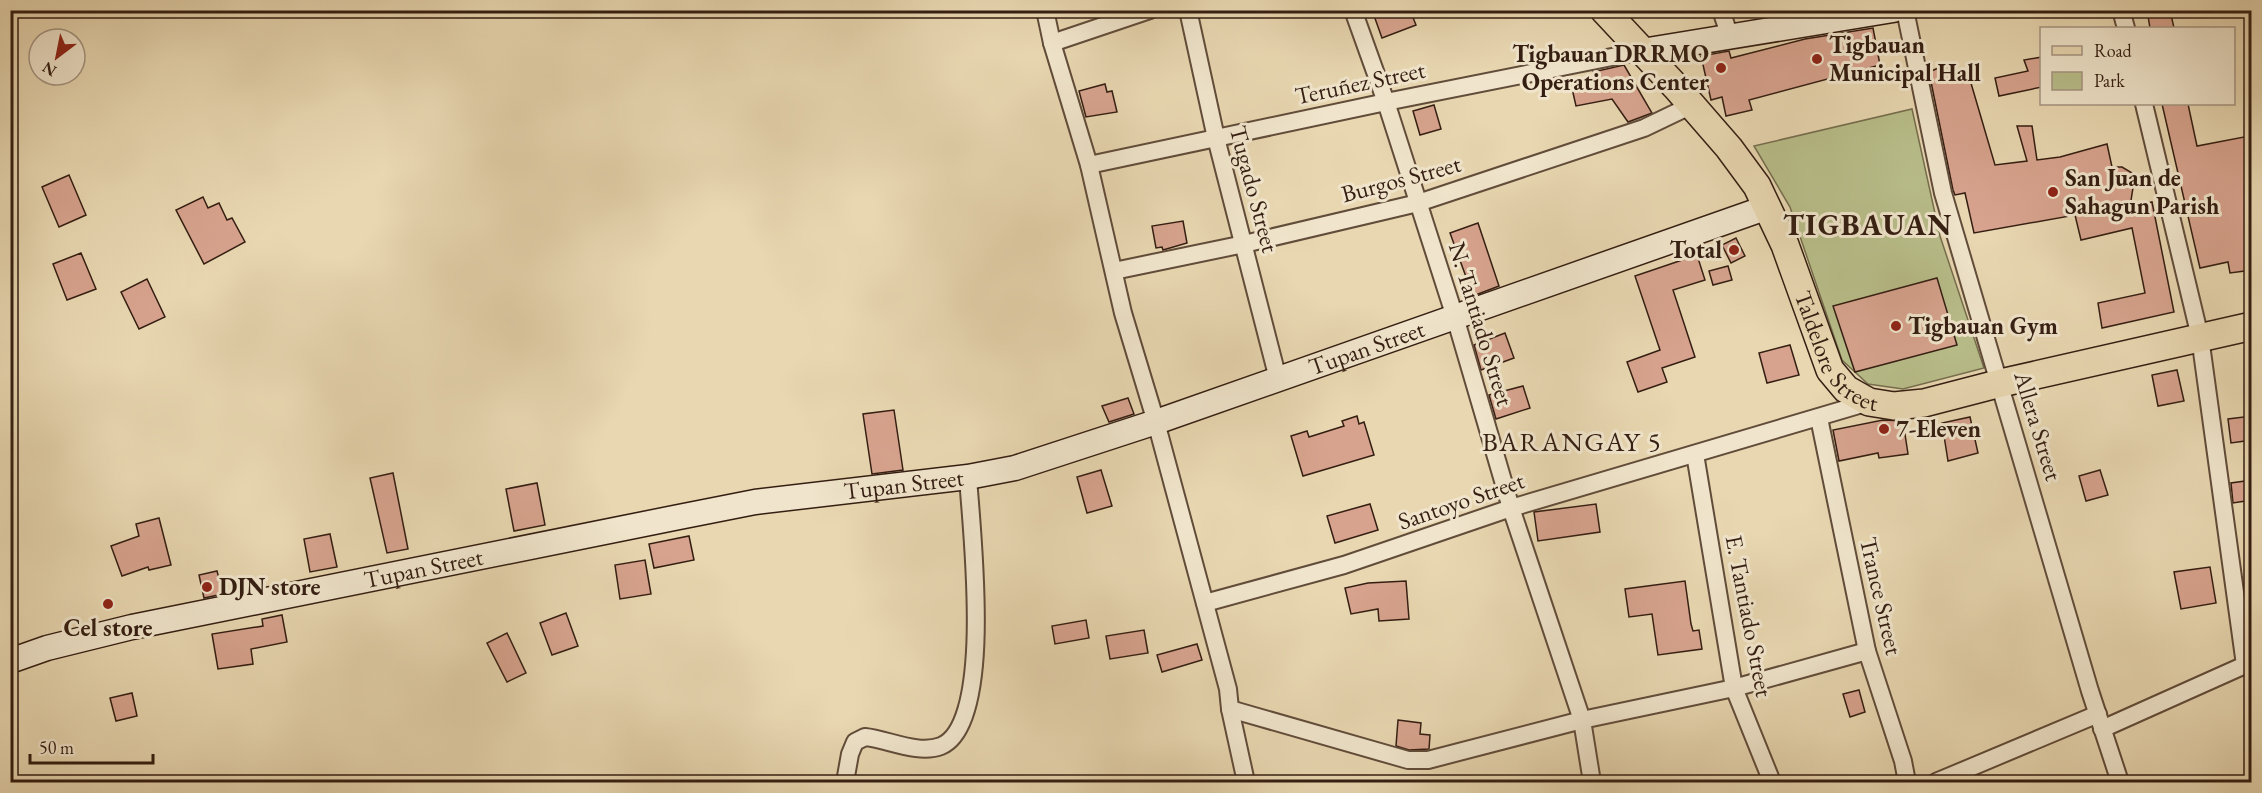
<svg xmlns="http://www.w3.org/2000/svg" width="2262" height="793" font-family="'EB Garamond',serif">
  <style>
    .green { fill: #b8be8a; stroke: #766e4e; stroke-width: 1.5 }
    .building { fill: #d7a38e; stroke: #341e12; stroke-width: 1.5 }
    .lines { fill: none; stroke-linecap: round; stroke-linejoin: round }
    .street-casing { stroke: #614c3a; stroke-width: 20 }
    .secondary-casing { stroke: #341e12; stroke-width: 27 }
    .primary-casing { stroke: #341e12; stroke-width: 30 }
    .street { stroke: #f0e5cc; stroke-width: 16 }
    .secondary { stroke: #f0e5cc; stroke-width: 24 }
    .primary { stroke: #e8d7b1; stroke-width: 27 }
    .poi-dot { fill: #8f2418; stroke: #f0e5cc; stroke-width: 2 }
    .labels { text-anchor: middle; stroke-width: 6; stroke-linejoin: round; paint-order: stroke }
    .poi-label { font-size: 24px; font-weight: bold; fill: #341e12; stroke: #f0e5cc; text-anchor: start }
    .street-label { font-size: 24px; fill: #341e12; stroke: #f0e5cc }
    .quarter-label { font-size: 27px; letter-spacing: 1.5px; fill: #341e12; stroke: #f0e5cc }
    .district-label { font-size: 30px; font-weight: bold; letter-spacing: 1.5px; fill: #341e12; stroke: #f0e5cc }
  </style>
  <rect width="100%" height="100%" fill="#e8d7b1"/>
  <filter id="stains"><feTurbulence type="fractalNoise" baseFrequency=".00333" numOctaves="4"/><feColorMatrix values="0 0 0 0 .2 0 0 0 0 .09 0 0 0 0 .02 0 0 0 .5 -.17"/></filter>
  <radialGradient id="worn" r=".72"><stop offset=".6" stop-color="#630" stop-opacity="0"/><stop offset="1" stop-color="#630" stop-opacity=".3"/></radialGradient>
  <path class="green" d="M1912 109 1940 236 1984 368 1903 389 1868 384 1842 360 1790 207 1754 146Z"/>
  <g class="building">
    <path d="M1372 10H1410L1416 25 1382 38Z"/>
    <path d="M2147 10H2170L2174 28H2150Z"/>
    <path d="M1873 28 1880 65 1749 100 1752 110 1726 116 1722 97 1711 100 1701 56 1729 51 1731 58 1805 39Z"/>
    <path d="M2042 57V87L1999 96 1995 78 2028 71 2024 60Z"/>
    <path d="M1950 63 1955 71 1968 73 1995 165 2027 161 2017 126H2032L2037 160 2060 157 2107 144 2112 167H2122L2132 173 2134 181 2130 207 2152 202 2174 312 2102 328 2098 303 2145 293 2132 228 2081 240 2075 215 1974 233 1965 193 1955 195 1953 190 1929 72Z"/>
    <path d="M1624 65 1652 113 1628 122 1612 99 1576 106 1571 84 1596 78 1593 72Z"/>
    <path d="M1105 84 1107 92 1112 91 1117 112 1086 117 1079 91Z"/>
    <path d="M2162 104H2188L2197 146 2249 136 2252 146V270L2230 273 2228 262 2200 268Z"/>
    <path d="M1434 105 1441 129 1420 135 1413 111Z"/>
    <path d="M69 175 86 215 59 227 42 187Z"/>
    <path d="M203 197 208 208 219 203 227 220 232 218 245 242 204 264 176 210Z"/>
    <path d="M1183 221 1187 243 1163 250 1162 247 1156 248 1152 226Z"/>
    <path d="M1478 223 1499 286 1473 296 1450 233Z"/>
    <path d="M1736 238 1745 256 1731 263 1722 245Z"/>
    <path d="M81 253 96 289 67 300 53 264Z"/>
    <path d="M1697 255 1705 280 1673 290 1695 357 1662 368 1667 382 1638 392 1627 362 1660 350 1635 276Z"/>
    <path d="M1728 266 1732 280 1713 285 1709 271Z"/>
    <path d="M1937 278 1957 345 1855 372 1833 306Z"/>
    <path d="M147 279 165 317 139 329 121 292Z"/>
    <path d="M1505 333 1514 358 1481 370 1474 345Z"/>
    <path d="M1790 345 1799 375 1767 383 1759 353Z"/>
    <path d="M2177 370 2184 401 2158 406 2152 375Z"/>
    <path d="M1523 386 1530 408 1496 419 1489 395Z"/>
    <path d="M1128 398 1134 414 1109 422 1102 406Z"/>
    <path d="M894 410 903 470 872 474 863 414Z"/>
    <path d="M1357 416 1359 424 1364 422 1374 455 1303 476 1291 436 1307 431 1309 437 1344 426 1342 421Z"/>
    <path d="M2252 416V440L2231 443 2228 419Z"/>
    <path d="M1970 417 1978 453 1948 461 1942 423Z"/>
    <path d="M1883 420 1903 421 1908 454 1879 458 1878 453 1839 461 1833 430Z"/>
    <path d="M1101 470 1112 506 1087 513 1077 477Z"/>
    <path d="M2100 470 2108 495 2086 501 2079 476Z"/>
    <path d="M393 473 408 549 387 553 370 478Z"/>
    <path d="M2252 480V500L2233 503 2231 483Z"/>
    <path d="M537 483 545 525 514 531 506 489Z"/>
    <path d="M1370 504 1378 530 1335 543 1327 516Z"/>
    <path d="M1596 504 1600 532 1538 541 1534 512Z"/>
    <path d="M159 518 171 565 149 570 148 567 122 576 111 546 139 536 136 524Z"/>
    <path d="M330 534 337 567 310 572 304 539Z"/>
    <path d="M689 536 694 560 654 568 649 544Z"/>
    <path d="M645 560 651 594 620 599 615 565Z"/>
    <path d="M2210 567 2216 603 2181 609 2174 572Z"/>
    <path d="M217 571 223 594 204 598 199 575Z"/>
    <path d="M1406 581 1409 619 1379 621 1378 609 1351 614 1345 588 1368 583Z"/>
    <path d="M1685 581 1691 624 1693 631 1699 630 1702 649 1658 655 1652 614 1629 617 1625 589Z"/>
    <path d="M566 613 578 646 552 655 540 623Z"/>
    <path d="M282 615 287 642 251 649 253 664 218 669 212 634 263 626 262 619Z"/>
    <path d="M1086 620 1089 638 1055 644 1052 626Z"/>
    <path d="M1144 630 1148 653 1110 659 1106 636Z"/>
    <path d="M507 633 526 673 507 682 487 643Z"/>
    <path d="M1197 644 1202 660 1162 672 1157 655Z"/>
    <path d="M1859 690 1865 712 1850 717 1843 694Z"/>
    <path d="M132 693 137 716 116 721 110 698Z"/>
    <path d="M1398 720 1421 723 1420 734 1430 735 1429 749 1409 750 1396 746Z"/>
  </g>
  <g class="lines">
    <defs>
      <g id="street">
        <path d="M1045 10 1052 43 1089 165 1123 313 1156 422 1228 689 1230 709 1246 782"/>
        <path d="M1188 10 1216 138 1278 379"/>
        <path d="M1353 10 1386 102 1455 317 1511 508 1582 720 1592 782"/>
        <path d="M1721 10 1730 37"/>
        <path d="M1905 10 1943 193 2090 691 2120 782"/>
        <path d="M2121 10 2126 28"/>
        <path d="M1052 43 1150 10"/>
        <path d="M1089 165 1386 102 1642 51"/>
        <path d="M1114 271 1244 244 1418 203 1644 128 1692 105"/>
        <path d="M1819 418 1867 651 1903 761 1907 782"/>
        <path d="M1695 454 1734 688 1772 782"/>
        <path d="M1205 603 1344 565 1511 508 1869 402"/>
        <path d="M1230 709 1408 760H1428L1582 720 1734 688 1867 651"/>
        <path d="M2102 729 2245 665 2200 337 2144 104"/>
        <path d="M845 782 850 754 855 742 865 737C887 739 918 755 941 746 995 724 971 527 968 477"/>
        <path d="M1936 782 2098 714"/>
      </g>
      <g id="secondary">
        <path d="M1642 51 1893 10"/>
        <path id="s1" d="M10 661 47 648 132 627 679 517 755 502 968 477 1015 468 1156 422 1768 207"/>
      </g>
      <g id="primary">
        <path id="s2" d="M1604 10 1676 87 1729 148 1757 186 1785 245 1830 370 1846 389 1869 402 1894 406 1924 403 2001 383 2252 326"/>
      </g>
    </defs>
    <use href="#street" class="street-casing"/>
    <use href="#secondary" class="secondary-casing"/>
    <use href="#primary" class="primary-casing"/>
    <use href="#street" class="street"/>
    <use href="#secondary" class="secondary"/>
    <use href="#primary" class="primary"/>
  </g>
  <g class="poi-dot">
    <circle cx="1817" cy="59" r="6"/>
    <circle cx="1721" cy="68" r="6"/>
    <circle cx="2053" cy="192" r="6"/>
    <circle cx="1734" cy="250" r="6"/>
    <circle cx="1896" cy="326" r="6"/>
    <circle cx="1884" cy="429" r="6"/>
    <circle cx="207" cy="587" r="6"/>
    <circle cx="108" cy="604" r="6"/>
  </g>
  <g class="labels">
    <g class="poi-label">
      <text x="1829" y="53">Tigbauan<tspan x="1829" dy="28">Municipal Hall</tspan></text>
      <text x="1709" y="62" text-anchor="end">Tigbauan DRRMO<tspan x="1709" dy="28">Operations Center</tspan></text>
      <text x="2065" y="186">San Juan de<tspan x="2065" dy="28">Sahagun Parish</tspan></text>
      <text x="1722" y="258" text-anchor="end">Total</text>
      <text x="1908" y="334">Tigbauan Gym</text>
      <text x="1896" y="437">7-Eleven</text>
      <text x="219" y="595">DJN store</text>
      <text x="108" y="636" text-anchor="middle">Cel store</text>
    </g>
    <g class="street-label">
      <text transform="translate(1360 83) rotate(-12)" y="8">Teruñez Street</text>
      <text transform="translate(1401 179) rotate(-15)" y="8">Burgos Street</text>
      <text transform="translate(1254 189) rotate(75)" y="8">Tugado Street</text>
      <text transform="translate(1481 324) rotate(73)" y="8">N. Tantiado Street</text>
      <text dy="8" stroke="none"><textPath href="#s2" startOffset="420">Taldelore Street</textPath></text>
      <text dy="8" stroke="none"><textPath href="#s1" startOffset="1396">Tupan Street</textPath></text>
      <text transform="translate(2038 426) rotate(73)" y="8">Allera Street</text>
      <text dy="8" stroke="none"><textPath href="#s1" startOffset="912">Tupan Street</textPath></text>
      <text transform="translate(1461 501) rotate(-19)" y="8">Santoyo Street</text>
      <text dy="8" stroke="none"><textPath href="#s1" startOffset="424">Tupan Street</textPath></text>
      <text transform="translate(1881 596) rotate(77)" y="8">Trance Street</text>
      <text transform="translate(1749 616) rotate(79)" y="8">E. Tantiado Street</text>
    </g>
    <g class="quarter-label">
      <text x="1572" y="451">BARANGAY 5</text>
    </g>
    <g class="district-label">
      <text x="1868" y="235">TIGBAUAN</text>
    </g>
  </g>
  <rect width="2262" height="793" fill="none" stroke="#e8d7b1" stroke-width="36"/>
  <rect x="12" y="12" width="2238" height="769" fill="none" stroke="#341e12" stroke-width="3"/>
  <rect x="18" y="18" width="2226" height="757" fill="none" stroke="#341e12" stroke-width="1.5"/>
  <rect x="2040" y="27" width="195" height="78" fill="#f0e5cc" stroke="#a59582" stroke-width="1.5"/>
  <rect x="2052" y="46" width="30" height="9" fill="#e8d7b1" stroke="#a59582" stroke-width="1.5"/>
  <text x="2094" y="57" font-size="18" fill="#341e12">Road</text>
  <rect x="2052" y="72" width="30" height="18" fill="#b8be8a" stroke="#a59582" stroke-width="1.5"/>
  <text x="2094" y="87" font-size="18" fill="#341e12">Park</text>
  <g transform="translate(57 57) rotate(212)"><circle r="28" fill="#f0e5cc" stroke="#a59582" stroke-width="1.5"/>
  <path d="M0-4.5L10 22L0 15L-10 22Z" fill="#8f2418"/>
  <text y="-9" font-size="16" font-weight="bold" text-anchor="middle" fill="#341e12">N</text>
  </g>
  <path d="M30 754v9h123v-9" fill="none" stroke="#341e12" stroke-width="3"/>
  <text x="39" y="754" font-size="18" fill="#341e12" stroke="#f0e5cc" stroke-width="4.5" paint-order="stroke">50 m</text>
  <rect width="100%" height="100%" filter="url(#stains)"/>
  <rect width="100%" height="100%" fill="url(#worn)"/>
</svg>
